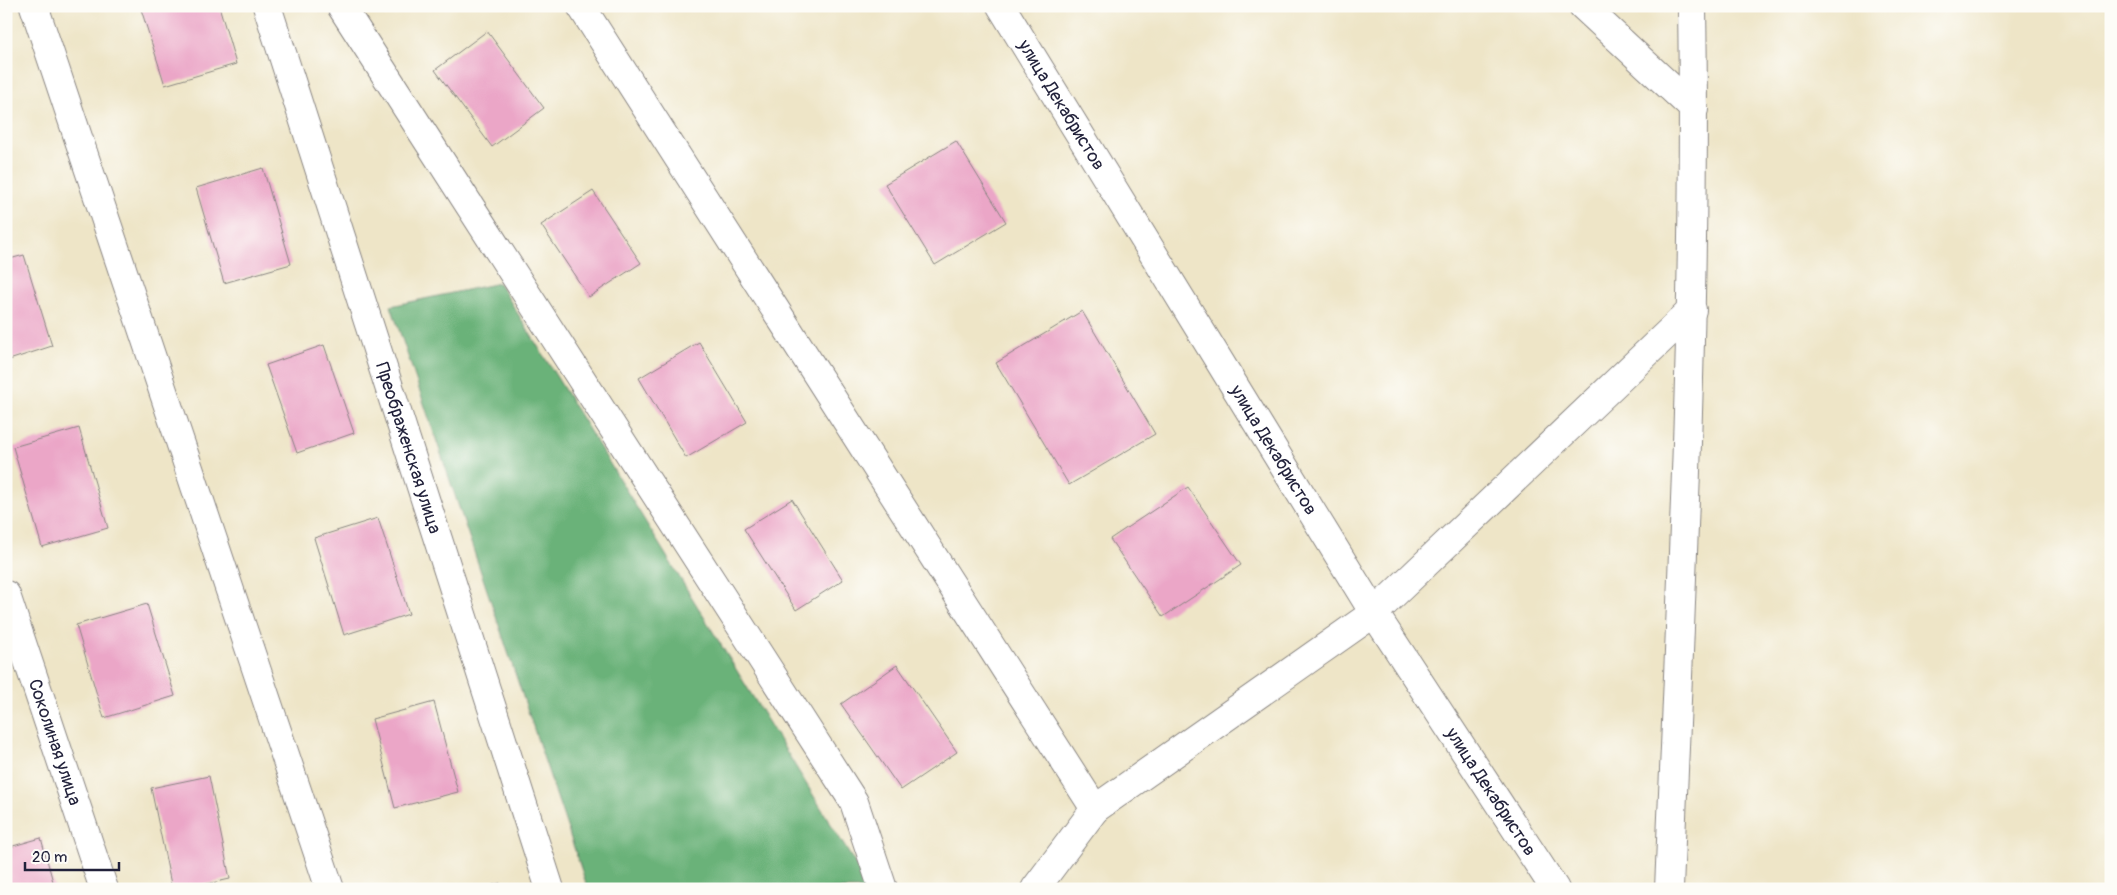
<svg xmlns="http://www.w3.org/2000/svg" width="2117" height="895" font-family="Pangolin,sans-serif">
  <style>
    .forest { fill: #6ab279; stroke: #466a5a }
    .building { fill: #eba6c7 }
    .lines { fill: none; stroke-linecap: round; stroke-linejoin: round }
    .minor-casing { stroke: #888481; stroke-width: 30 }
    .minor { stroke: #fff; stroke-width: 28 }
    .labels { text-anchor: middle; stroke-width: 4; stroke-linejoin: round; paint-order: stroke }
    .street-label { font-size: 18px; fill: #22223b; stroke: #fdfcf7 }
  </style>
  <rect width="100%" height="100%" fill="#fdfcf7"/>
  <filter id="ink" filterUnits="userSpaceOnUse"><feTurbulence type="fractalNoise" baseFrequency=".02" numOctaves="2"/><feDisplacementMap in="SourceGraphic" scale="10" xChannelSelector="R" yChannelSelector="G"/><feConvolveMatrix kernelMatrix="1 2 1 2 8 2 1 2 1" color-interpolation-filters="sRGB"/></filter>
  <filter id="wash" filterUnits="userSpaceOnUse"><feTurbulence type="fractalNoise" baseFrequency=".0096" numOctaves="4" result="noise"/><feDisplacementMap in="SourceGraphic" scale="20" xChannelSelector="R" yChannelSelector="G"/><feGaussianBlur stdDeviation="1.12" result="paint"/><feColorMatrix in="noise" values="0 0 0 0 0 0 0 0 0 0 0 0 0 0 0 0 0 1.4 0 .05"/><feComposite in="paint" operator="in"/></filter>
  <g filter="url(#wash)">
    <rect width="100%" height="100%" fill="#eee5c7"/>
    <path class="forest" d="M499 283 861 873 865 889H588L391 306Z"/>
    <g id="blocks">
      <g class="building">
        <path d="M140 6H219L236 64 165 85Z"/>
        <path d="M487 31 544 108 492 147 435 70Z"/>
        <path d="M956 141 1006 222 935 265 885 184Z"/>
        <path d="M263 168 291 264 224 283 196 188Z"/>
        <path d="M593 191 641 263 589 297 541 225Z"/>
        <path d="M24 255 52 346 6 361V260Z"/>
        <path d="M1082 311 1155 434 1069 485 996 363Z"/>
        <path d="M699 342 747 422 686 458 639 378Z"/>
        <path d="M324 345 354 433 297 453 266 365Z"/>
        <path d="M79 428 108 528 42 547 13 447Z"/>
        <path d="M1188 487 1241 565 1163 617 1110 539Z"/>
        <path d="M792 499 843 580 796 610 744 529Z"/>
        <path d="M378 518 409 614 344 635 314 538Z"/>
        <path d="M147 604 175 696 104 718 76 625Z"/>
        <path d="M897 665 957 752 901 790 841 704Z"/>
        <path d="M434 702 458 792 395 808 372 719Z"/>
        <path d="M209 776 230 879 184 889H172L151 788Z"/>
        <path d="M41 838 55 889H6V848Z"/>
        <path d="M500 883 501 889H483V888Z"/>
      </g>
    </g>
  </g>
  <g filter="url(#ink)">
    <use href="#blocks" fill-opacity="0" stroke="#888481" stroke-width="1"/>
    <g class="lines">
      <defs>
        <g id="minor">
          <path d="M34 6 330 889"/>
          <path id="s1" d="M267 6 550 889"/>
          <path d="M341 6 854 802 883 889"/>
          <path d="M581 6 1095 809 1035 889"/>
          <path id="s2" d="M1001 6 1374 613 1555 889"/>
          <path d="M1583 6 1694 109"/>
          <path id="s3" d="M6 595 104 889"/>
          <path d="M1095 809 1374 613 1692 310"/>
          <path d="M1669 889C1681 595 1697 301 1692 6"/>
        </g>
      </defs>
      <use href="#minor" class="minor-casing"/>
      <use href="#minor" class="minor"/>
    </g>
  </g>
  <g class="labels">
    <g class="street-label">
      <text dy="6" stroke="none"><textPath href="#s2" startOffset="116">улица Декабристов</textPath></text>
      <text dy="6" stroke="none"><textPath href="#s1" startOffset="464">Преображенская улица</textPath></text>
      <text dy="6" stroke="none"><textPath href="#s2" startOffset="521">улица Декабристов</textPath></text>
      <text dy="6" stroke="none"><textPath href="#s3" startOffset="155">Соколиная улица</textPath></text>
      <text dy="6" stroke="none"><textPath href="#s2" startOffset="926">улица Декабристов</textPath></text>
    </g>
  </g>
  <rect width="2117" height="895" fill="none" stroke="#fdfcf7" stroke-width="25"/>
  <path d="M25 862v8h94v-8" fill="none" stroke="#22223b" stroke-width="2.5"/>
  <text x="32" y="862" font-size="15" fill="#22223b" stroke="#fdfcf7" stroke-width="4" paint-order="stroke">20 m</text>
</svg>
